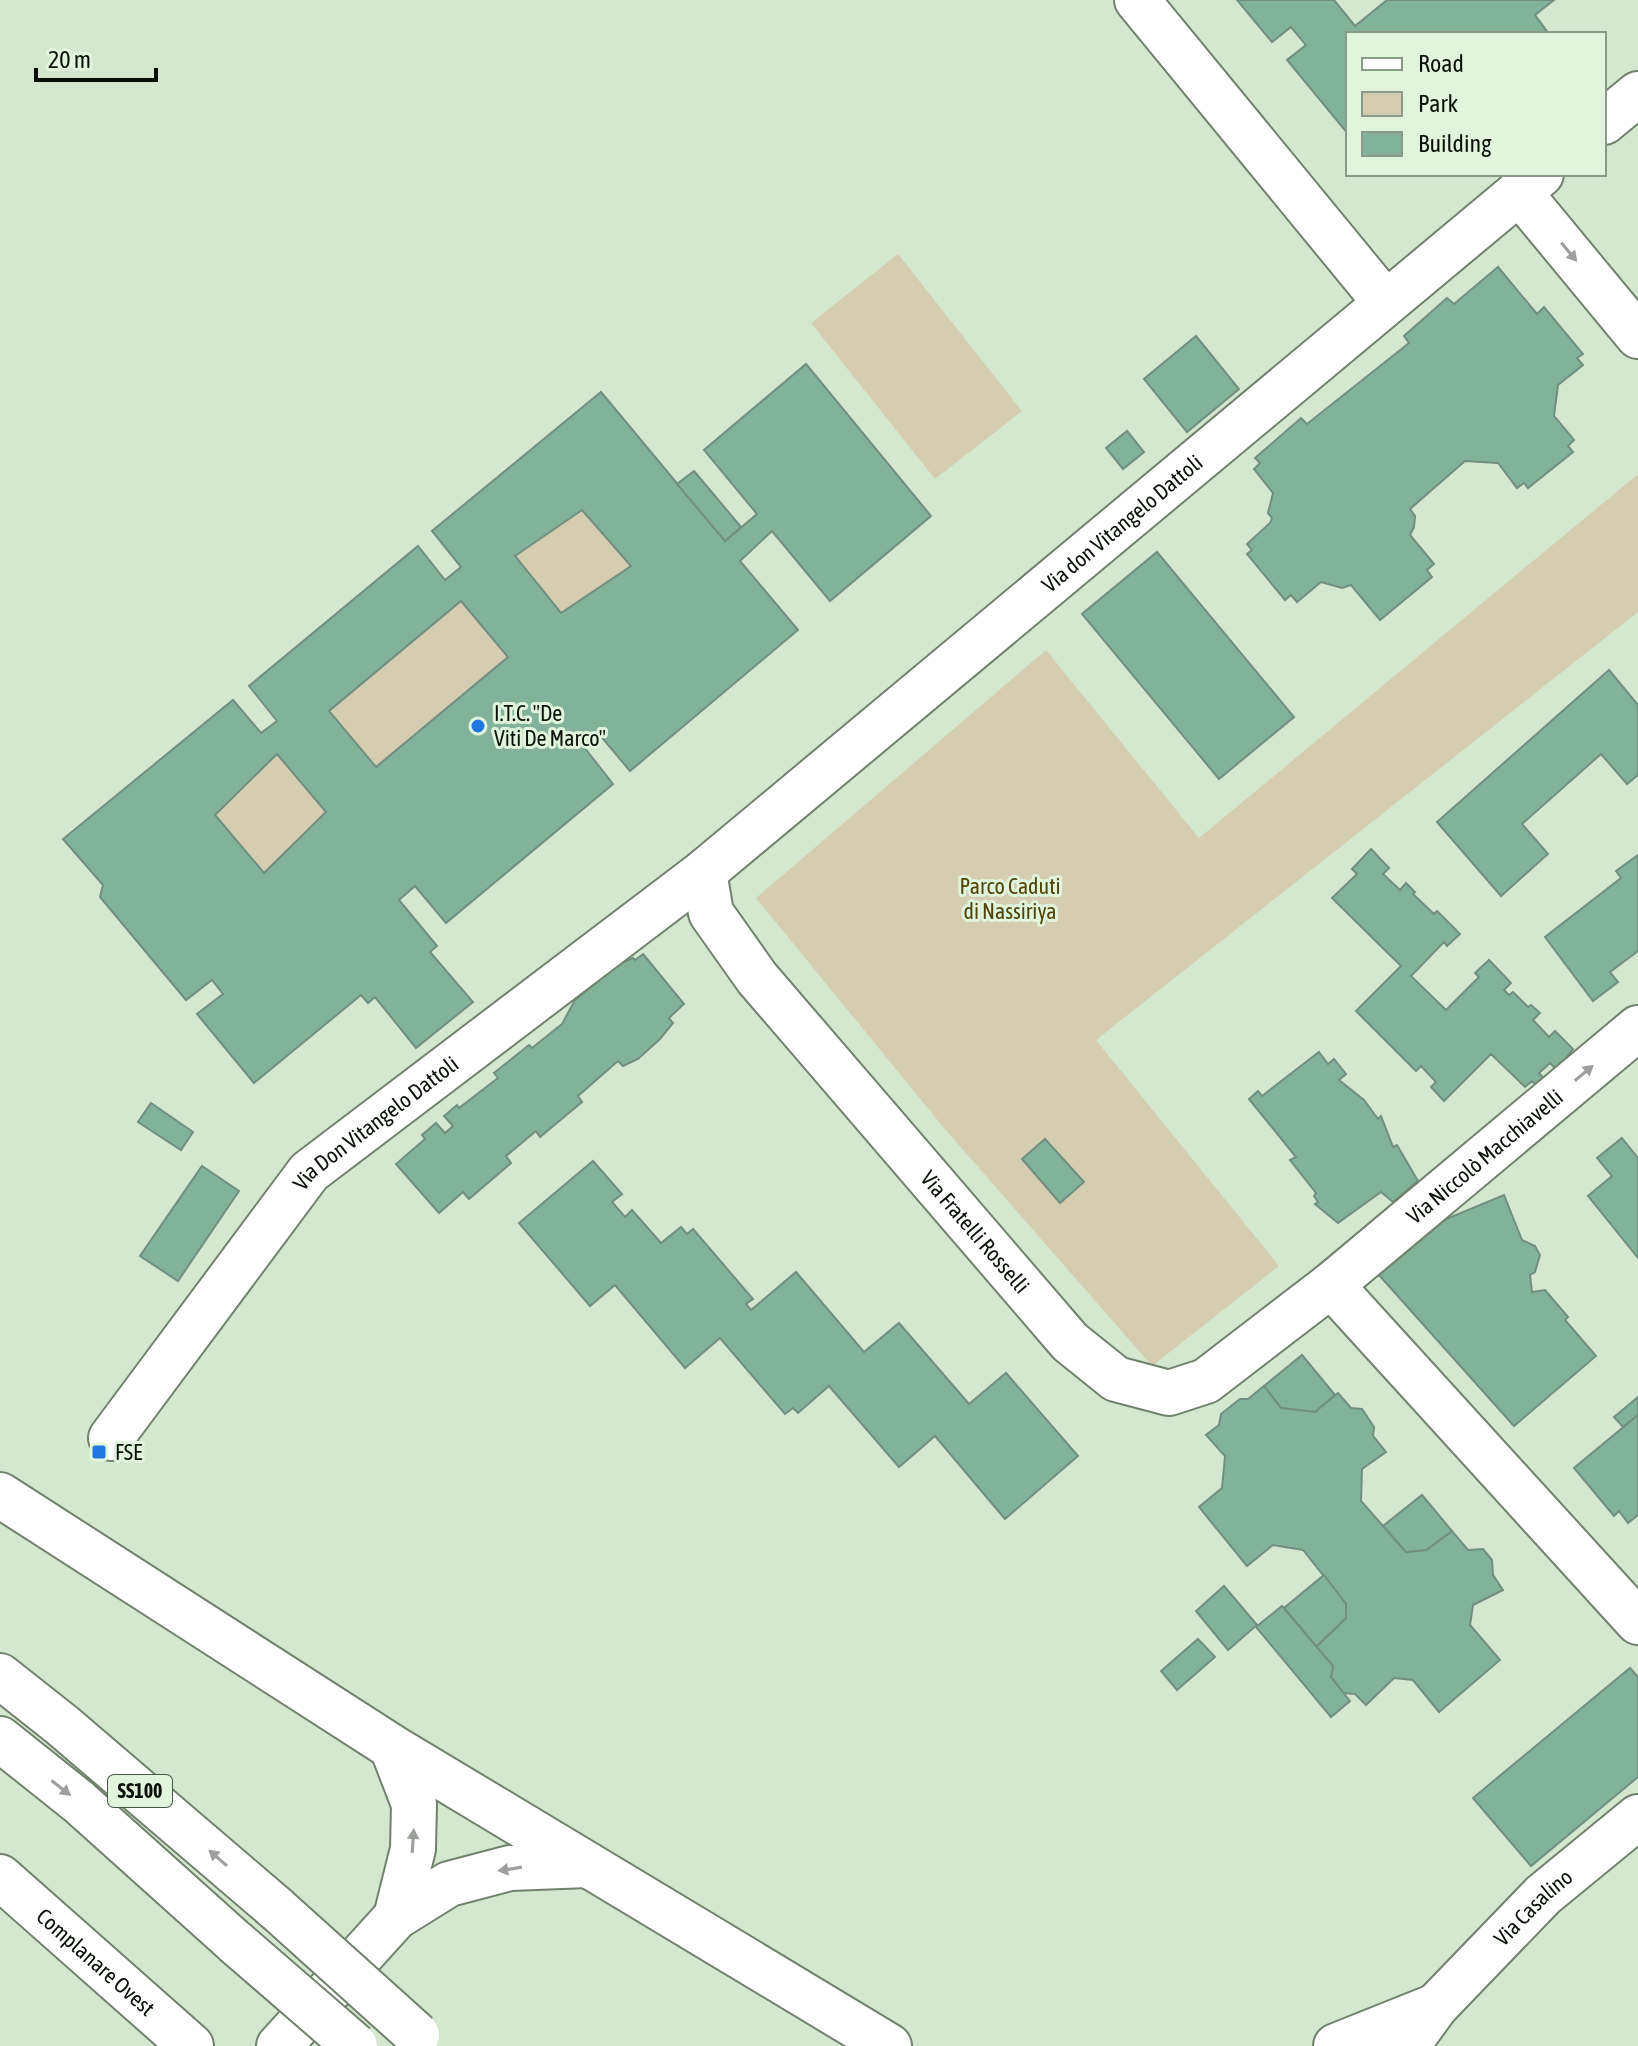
<svg xmlns="http://www.w3.org/2000/svg" width="1638" height="2046" font-family="'Asap Condensed',sans-serif">
  <style>
    .green { fill: #d5cdb1 }
    .building { fill: #82b39a; stroke: #718e80; stroke-width: 2; fill-rule: evenodd }
    .lines { fill: none; stroke-linecap: round; stroke-linejoin: round }
    .minor-casing { stroke: #70826c; stroke-width: 48 }
    .major-casing { stroke: #70826c; stroke-width: 48 }
    .highway-casing { stroke: #70826c; stroke-width: 48 }
    .minor { stroke: #fff; stroke-width: 44 }
    .major { stroke: #fff; stroke-width: 44 }
    .highway { stroke: #fff; stroke-width: 44 }
    .highway-bridge-casing { stroke: #70826c; stroke-width: 48; stroke-linecap: butt }
    .highway-bridge { stroke: #fff; stroke-width: 44 }
    .oneway { fill: #9da09d }
    .poi-dot { fill: #2077e1; stroke: #e1f5dd; stroke-width: 3 }
    .labels { text-anchor: middle; stroke-width: 6; stroke-linejoin: round; paint-order: stroke }
    .shield { fill: #e1f5dd; stroke: #4a5549; stroke-width: 2 }
    .shield-label { font-size: 20px; font-weight: bold; fill: #0a1109 }
    .street-label { font-size: 22px; fill: #0a1109; stroke: #e1f5dd }
    .poi-label { font-size: 22px; fill: #0a1109; stroke: #e1f5dd; text-anchor: start }
    .park-label { font-size: 22px; fill: #514207; stroke: #e1f5dd }
  </style>
  <rect width="100%" height="100%" fill="#d4e8d0"/>
  <g class="green">
    <path d="M898 254 1022 411 935 479 811 323Z"/>
    <path d="M1638 474V612L1096 1040 1279 1266 1152 1366 944 1128 756 898 1046 650 1199 838Z"/>
    <path d="M582 510 631 566 561 613 515 556Z"/>
    <path d="M461 601 508 657 376 767 329 711Z"/>
    <path d="M277 754 326 812 264 873 215 815Z"/>
  </g>
  <g class="building">
    <path d="M1237 0H1334L1355 26 1387 0H1554L1535 15 1549 34H1348V134L1287 60 1306 45 1291 27 1272 42Z"/>
    <path d="M1498 267 1537 314 1544 307 1583 354 1577 358 1583 365 1558 385 1554 416 1574 440 1568 446 1573 452 1528 488 1524 483 1517 488 1498 463 1465 461 1410 509 1415 516 1414 527 1410 535 1434 564 1427 570 1432 577 1380 620 1351 585 1342 588 1321 582 1297 602 1291 595 1285 600 1247 554 1252 550 1247 544 1270 523 1272 518 1268 513 1273 493 1254 469 1260 463 1255 458 1301 418 1307 424 1409 343 1404 336 1447 298 1454 304Z"/>
    <path d="M1196 336 1239 389 1187 432 1144 379Z"/>
    <path d="M806 364 931 516 830 601 772 531 740 561 798 630 630 771 599 734 584 747 613 784 446 923 415 886 399 900 437 946 430 952 473 1002 416 1048 375 997 368 1003 361 995 254 1083 197 1014 223 994 212 980 186 1000 100 897 103 885 63 839 233 700 261 733 277 721 249 686 418 546 445 580 461 567 432 531 601 392 725 541 757 514 704 450ZM582 510 631 566 561 613 515 556ZM461 601 508 657 376 767 329 711ZM277 754 326 812 264 873 215 815Z"/>
    <path d="M1127 431 1144 452 1123 469 1106 448Z"/>
    <path d="M694 471 741 527 725 541 677 484Z"/>
    <path d="M1157 552 1294 717 1219 779 1082 614Z"/>
    <path d="M1609 670 1638 705V775L1627 784 1601 754 1522 824 1548 854 1501 896 1437 822Z"/>
    <path d="M1371 849 1389 868 1383 874 1400 890 1406 883 1415 892 1413 894 1434 914 1437 911 1460 934 1447 946 1444 942 1411 976 1446 1010 1479 977 1475 973 1489 960 1511 983 1504 990 1509 995 1513 992 1528 1007 1531 1005 1540 1013 1533 1020 1549 1037 1555 1031 1573 1049 1557 1070 1550 1063 1539 1073 1546 1081 1539 1088 1532 1081 1525 1087 1491 1054 1444 1101 1431 1087 1436 1082 1421 1066 1416 1071 1356 1011 1401 966 1332 898 1357 874 1352 869Z"/>
    <path d="M1638 855V951L1610 972 1618 982 1593 1001 1545 937 1621 878 1616 871Z"/>
    <path d="M643 954 684 1004 669 1018 673 1023 660 1039 638 1059 623 1066 618 1061 578 1096 582 1102 540 1137 536 1131 506 1156 511 1163 469 1199 463 1192 439 1213 396 1164 425 1139 422 1135 436 1123 445 1133 453 1126 444 1116 457 1105 459 1108 498 1078 494 1073 529 1045 532 1048 562 1024 575 1000 619 964 633 958 635 960Z"/>
    <path d="M1319 1052 1328 1064 1334 1059 1346 1074 1339 1080 1364 1100 1378 1119 1381 1116 1393 1147 1397 1145 1418 1181 1393 1202 1381 1192 1338 1223 1315 1204 1318 1202 1314 1196 1316 1193 1290 1160 1296 1157 1249 1099 1258 1091 1262 1096Z"/>
    <path d="M151 1103 193 1132 181 1150 138 1122Z"/>
    <path d="M1622 1138 1638 1158V1258L1588 1196 1612 1176 1597 1158Z"/>
    <path d="M1045 1139 1084 1182 1060 1203 1022 1159Z"/>
    <path d="M593 1161 622 1194 612 1202 625 1217 632 1210 661 1243 681 1227 687 1234 693 1229 753 1299 746 1304 751 1310 796 1272 864 1352 899 1323 969 1404 1006 1373 1078 1456 1005 1519 935 1436 899 1467 829 1386 798 1413 793 1408 785 1414 720 1338 685 1368 615 1285 590 1306 519 1223Z"/>
    <path d="M202 1166 239 1191 178 1281 140 1256Z"/>
    <path d="M1504 1195 1522 1240 1535 1246 1540 1255 1535 1272 1530 1275 1532 1292 1545 1290 1568 1317 1565 1320 1596 1356 1514 1426 1379 1275 1446 1219Z"/>
    <path d="M1302 1355 1335 1395 1315 1412 1281 1408 1264 1386Z"/>
    <path d="M1264 1386 1281 1408 1315 1412 1338 1393 1351 1408 1362 1409 1374 1427 1373 1436 1386 1452 1362 1469 1361 1501 1406 1552 1426 1550 1452 1531 1468 1550 1483 1549 1492 1560 1493 1575 1503 1590 1473 1605 1470 1625 1500 1660 1439 1712 1413 1680 1394 1678 1366 1705 1355 1694 1343 1693 1331 1677 1333 1666 1316 1647 1346 1618V1604L1303 1550 1273 1545 1247 1566 1199 1507 1222 1488 1225 1456 1206 1435 1219 1425 1221 1414 1240 1399H1248Z"/>
    <path d="M1638 1397V1415L1623 1427 1614 1417Z"/>
    <path d="M1638 1415V1515L1628 1523 1619 1511 1614 1516 1574 1468Z"/>
    <path d="M1422 1495 1452 1531 1426 1550 1406 1552 1383 1526Z"/>
    <path d="M1324 1575 1346 1604V1618L1316 1647 1284 1608Z"/>
    <path d="M1224 1586 1257 1625 1228 1650 1196 1611Z"/>
    <path d="M1282 1606 1333 1666 1331 1677 1350 1701 1331 1717 1256 1627Z"/>
    <path d="M1198 1639 1215 1657 1177 1690 1161 1671Z"/>
    <path d="M1630 1668 1638 1677V1777L1531 1866 1473 1798Z"/>
  </g>
  <g class="lines">
    <defs>
      <g id="minor">
        <path d="M1137 0 1385 302"/>
        <path d="M1604 122 1638 94"/>
        <path d="M1519 192 1638 336"/>
        <path id="s1" d="M704 872 711 913 757 978 1070 1342 1116 1379 1169 1393 1206 1381 1331 1285 1638 1028"/>
        <path d="M1331 1285 1638 1622"/>
        <path id="s2" d="M111 1438 309 1172 704 872 1541 174"/>
        <path d="M1336 2046 1436 2006"/>
        <path id="s3" d="M1407 2046 1436 2006 1543 1895 1638 1817"/>
      </g>
      <g id="major">
        <path d="M0 1495 392 1747 889 2046"/>
        <path d="M392 1747 414 1804 413 1849 396 1917"/>
        <path id="s4" d="M0 1877 191 2046"/>
        <path d="M279 2046 396 1917 449 1884 510 1868 588 1865"/>
      </g>
      <g id="highway">
        <path d="M0 1676 62 1725 277 1909"/>
        <path d="M0 1739 79 1802 235 1942"/>
      </g>
    </defs>
    <use href="#minor" class="minor-casing"/>
    <use href="#major" class="major-casing"/>
    <use href="#highway" class="highway-casing"/>
    <use href="#minor" class="minor"/>
    <use href="#major" class="major"/>
    <use href="#highway" class="highway"/>
    <defs>
      <g id="highway-bridge">
        <path d="M277 1909 417 2035"/>
        <path d="M235 1942 355 2046"/>
      </g>
    </defs>
    <use href="#highway-bridge" class="highway-bridge-casing"/>
    <use href="#highway-bridge" class="highway-bridge"/>
  </g>
  <defs><path id="oneway-solid" d="M-6-.8H1V-3.2L6.5 0L1 3.2V.8H-6Z" transform="scale(2)"/></defs>
  <g class="oneway">
    <use href="#oneway-solid" transform="translate(1569 252) rotate(50)"/>
    <use href="#oneway-solid" transform="translate(1584 1073) rotate(-40)"/>
    <use href="#oneway-solid" transform="translate(61 1788) rotate(38)"/>
    <use href="#oneway-solid" transform="translate(413 1841) rotate(-86)"/>
    <use href="#oneway-solid" transform="translate(218 1858) rotate(-139)"/>
    <use href="#oneway-solid" transform="translate(510 1869) rotate(171)"/>
  </g>
  <g class="poi-dot">
    <circle cx="478" cy="726" r="8"/>
    <rect x="91" y="1444" width="16" height="16" rx="4"/>
  </g>
  <g class="labels">
    <rect class="shield" x="108" y="1775" width="64" height="32" rx="6"/>
    <g class="shield-label">
      <text x="140" y="1798">SS100</text>
    </g>
    <g class="street-label">
      <text dy="8" stroke="none"><textPath href="#s2" startOffset="1372">Via don Vitangelo Dattoli</textPath></text>
      <text dy="8" stroke="none"><textPath href="#s2" startOffset="414">Via Don Vitangelo Dattoli</textPath></text>
      <text dy="8" stroke="none"><textPath href="#s1" startOffset="1112">Via Niccolò Macchiavelli</textPath></text>
      <text dy="8" stroke="none"><textPath href="#s1" startOffset="456">Via Fratelli Rosselli</textPath></text>
      <text dy="8" stroke="none"><textPath href="#s3" startOffset="188">Via Casalino</textPath></text>
      <text dy="8" stroke="none"><textPath href="#s4" startOffset="128">Complanare Ovest</textPath></text>
    </g>
    <g class="poi-label">
      <text x="494" y="721">I.T.C. "De<tspan x="494" dy="25">Viti De Marco"</tspan></text>
      <text x="115" y="1460">FSE</text>
    </g>
    <g class="park-label">
      <text x="1010" y="894">Parco Caduti<tspan x="1010" dy="25">di Nassiriya</tspan></text>
    </g>
  </g>
  <rect x="1346" y="32" width="260" height="144" fill="#e1f5dd" stroke="#8b9a88" stroke-width="2"/>
  <rect x="1362" y="58" width="40" height="12" fill="#ffffff" stroke="#8b9a88" stroke-width="2"/>
  <text x="1418" y="72" font-size="24" fill="#0a1109">Road</text>
  <rect x="1362" y="92" width="40" height="24" fill="#d5cdb1" stroke="#8b9a88" stroke-width="2"/>
  <text x="1418" y="112" font-size="24" fill="#0a1109">Park</text>
  <rect x="1362" y="132" width="40" height="24" fill="#82b39a" stroke="#8b9a88" stroke-width="2"/>
  <text x="1418" y="152" font-size="24" fill="#0a1109">Building</text>
  <path d="M36 68v12h120v-12" fill="none" stroke="#0a1109" stroke-width="4"/>
  <text x="48" y="68" font-size="24" fill="#0a1109" stroke="#e1f5dd" stroke-width="6" paint-order="stroke">20 m</text>
</svg>
